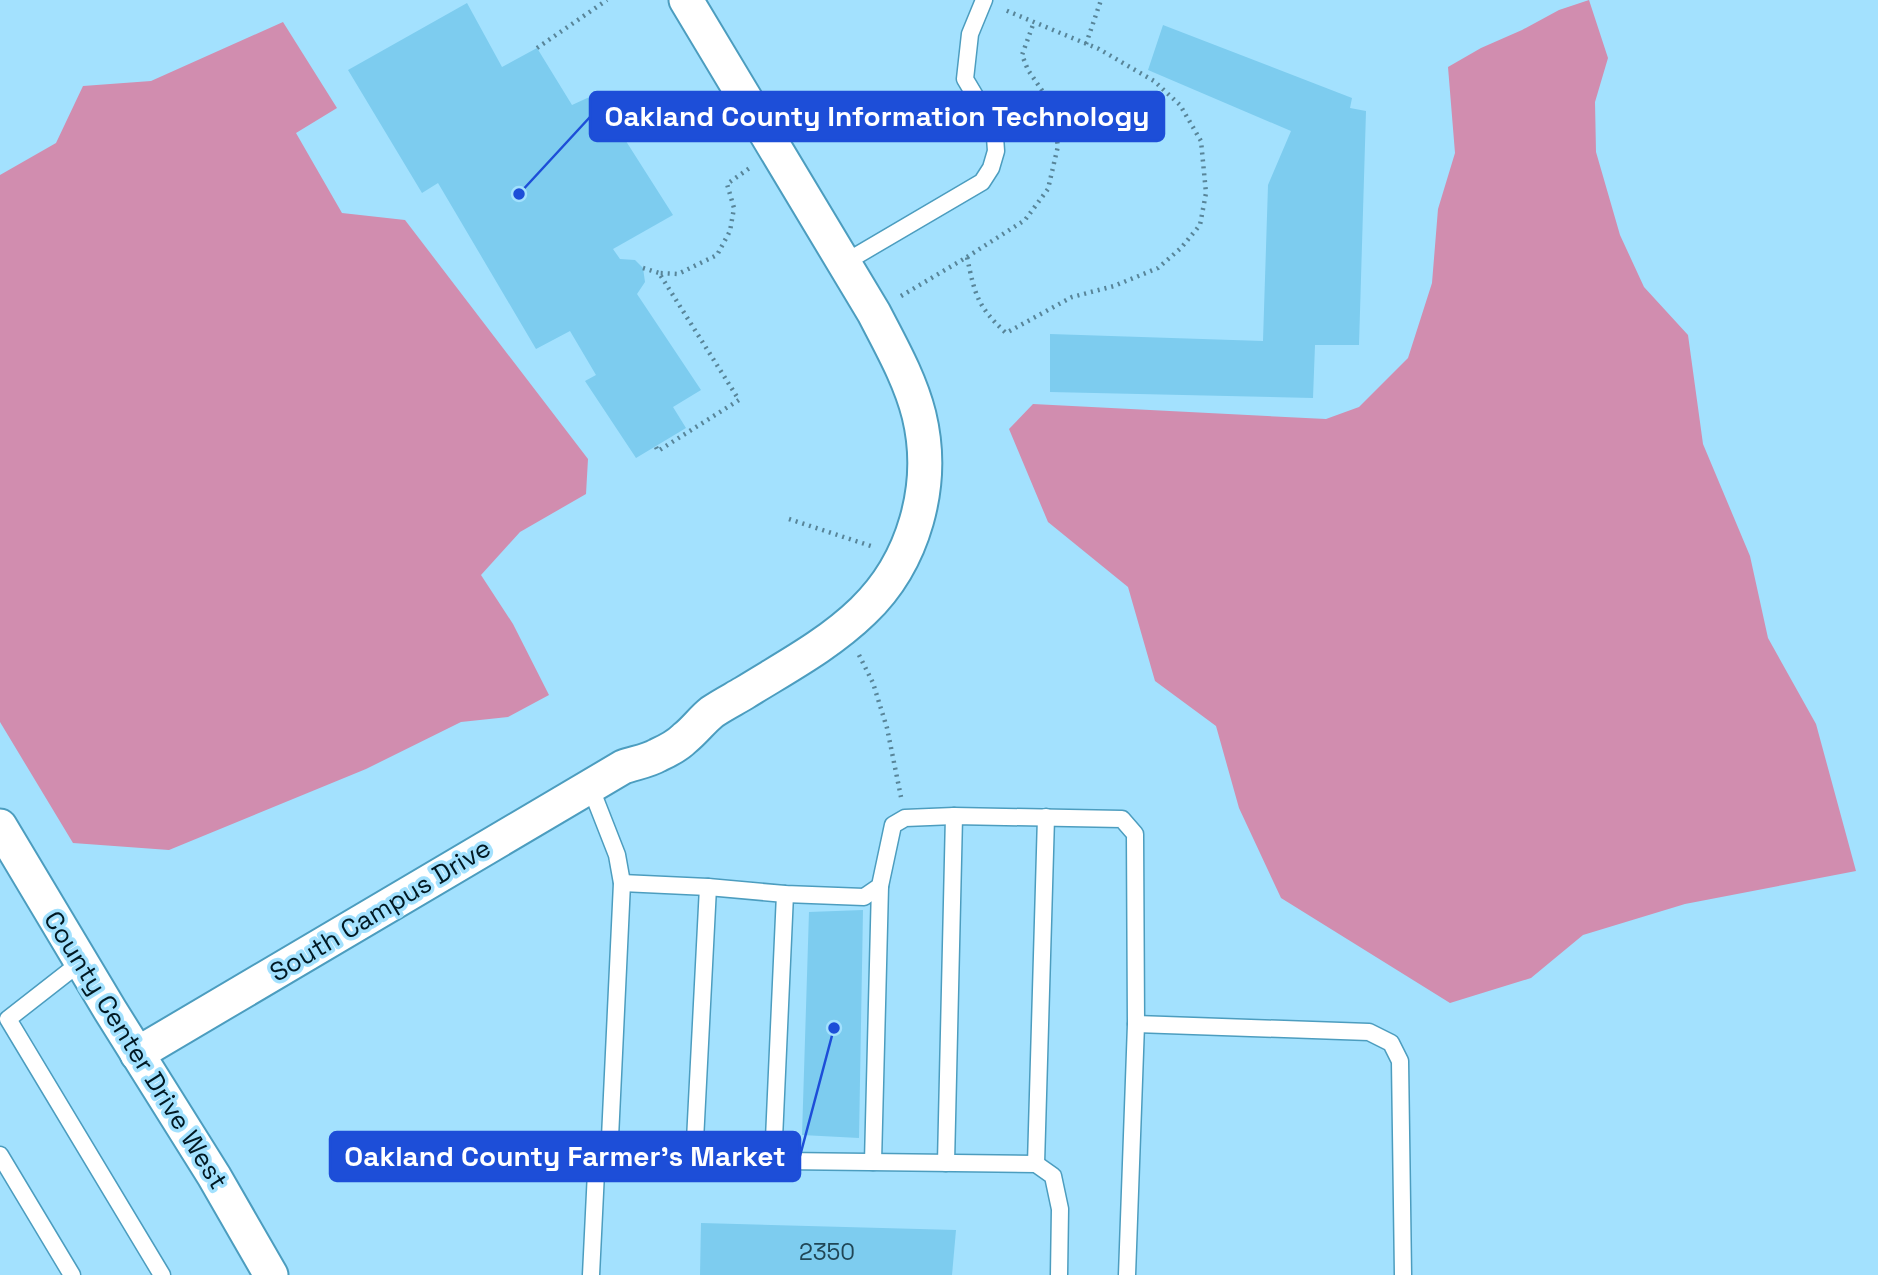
<svg xmlns="http://www.w3.org/2000/svg" width="1878" height="1275" font-family="'Space Grotesk',sans-serif">
  <style>
    .forest { fill: #d18daf }
    .building { fill: #7dccef }
    .lines { fill: none; stroke-linecap: round; stroke-linejoin: round }
    .lane-casing { stroke: #4c9dbf; stroke-width: 19 }
    .street-casing { stroke: #4c9dbf; stroke-width: 37 }
    .path { stroke: #588599; stroke-width: 4.5; stroke-dasharray: 2 5; stroke-linecap: butt }
    .lane { stroke: #fff; stroke-width: 16 }
    .street { stroke: #fff; stroke-width: 33 }
    .labels { text-anchor: middle; stroke-width: 7; stroke-linejoin: round; paint-order: stroke }
    .number-label { font-size: 23px; fill: #204656 }
    .street-label { font-size: 26px; fill: #011923; stroke: #a3e1fe }
    .leader { fill: none; stroke: #1d4ed8; stroke-width: 2.5 }
    .callout-dot { fill: #1d4ed8; stroke: #a3e1fe; stroke-width: 2.5 }
    .callout { fill: #1d4ed8; stroke: #1d4ed8; stroke-width: 2.5 }
    .callout-label { font-size: 28px; text-anchor: middle; font-weight: bold; fill: #fff }
  </style>
  <rect width="100%" height="100%" fill="#a3e1fe"/>
  <g class="forest">
    <path d="M1589 0 1608 58 1595 102 1596 152 1620 235 1644 287 1688 335 1703 444 1750 556 1768 638 1816 724 1856 871 1685 904 1583 935 1531 978 1450 1003 1281 898 1239 808 1216 726 1155 681 1128 587 1048 522 1009 429 1033 404 1326 419 1359 407 1408 358 1432 283 1438 209 1455 153 1448 67 1481 48 1522 30 1559 10Z"/>
    <path d="M283 22 337 108 296 133 342 213 405 220 588 459 586 494 520 532 481 575 513 624 549 695 508 717 461 722 366 769 169 850 73 843 0 722V175L56 143 83 86 151 81Z"/>
  </g>
  <g class="building">
    <path d="M467 3 502 67 537 48 572 105 596 94 673 215 613 249 620 259 635 260 643 268 645 282 637 294 701 390 673 407 686 428 636 458 585 381 596 375 570 331 536 349 438 183 422 193 348 70Z"/>
    <path d="M1163 25 1352 98 1350 108 1366 111 1359 345H1315L1313 398 1050 392V334L1263 341 1268 185 1291 131 1148 70Z"/>
    <path d="M863 910 859 1138 802 1135 809 912Z"/>
    <path d="M701 1223 956 1230 952 1275H700Z"/>
  </g>
  <g class="lines">
    <defs>
      <g id="lane">
        <path d="M844 263 982 182 991 168 996 151 995 137 990 121 965 79 970 34 984 0"/>
        <path d="M590 786 617 855 622 883 609 1159 596 1172 591 1275"/>
        <path d="M622 883 708 887 785 894 864 897 880 886 893 825 905 818 954 816 1122 819 1135 834 1136 1024 1127 1275"/>
        <path d="M81 962 8 1019 162 1275"/>
        <path d="M1136 1024 1369 1032 1391 1043 1400 1061 1403 1275"/>
        <path d="M0 1155 72 1275"/>
        <path d="M609 1159 1036 1164 1053 1176 1060 1209 1059 1275"/>
        <path d="M694 1160 708 887"/>
        <path d="M773 1161 785 894"/>
        <path d="M873 1162 880 886"/>
        <path d="M946 1163 954 816"/>
        <path d="M1036 1164 1046 817"/>
      </g>
      <g id="street">
        <path d="M0 826 110 1010 214 1176 271 1275"/>
        <path d="M137 1054 623 767C634 763 648 761 658 755 667 751 678 745 685 738 695 730 702 720 712 712 722 705 734 699 744 693 784 668 828 645 863 611 914 562 936 485 919 415 910 379 891 346 874 313L686 0"/>
      </g>
    </defs>
    <use href="#lane" class="lane-casing"/>
    <use href="#street" class="street-casing"/>
    <g class="path">
      <path d="M1086 44 1101 0"/>
      <path d="M537 48 607 0"/>
      <path d="M967 257 1025 220 1048 189 1058 146 1050 102 1028 70 1022 55 1034 22"/>
      <path d="M643 268 659 273"/>
      <path d="M901 296 967 257C975 295 977 306 1006 333L1072 297 1114 286 1158 268 1181 248 1200 225 1206 193 1201 141 1180 105 1154 81 1099 49 1005 10"/>
      <path d="M656 447 658 451 739 400 659 273 678 274 717 255 730 231 734 208 727 184 751 167"/>
      <path d="M789 519 871 546"/>
      <path d="M859 655 873 683 887 728 901 797"/>
    </g>
    <use href="#lane" class="lane"/>
    <use href="#street" class="street"/>
  </g>
  <g class="labels">
    <g class="number-label">
      <text x="827" y="1260">2350</text>
    </g>
    <g class="street-label">
      <text transform="translate(380 910) rotate(-31)" y="9">South Campus Drive</text>
      <text transform="translate(136 1050) rotate(58)" y="9">County Center Drive West</text>
    </g>
  </g>
  <path class="leader" d="M519 194L590 117M834 1028L800 1156"/>
  <g class="callout-dot">
    <circle cx="519" cy="194" r="7"/>
    <circle cx="834" cy="1028" r="7"/>
  </g>
  <g class="callout">
    <rect x="590" y="92" width="574" height="49" rx="7"/>
    <rect x="330" y="1132" width="470" height="49" rx="7"/>
  </g>
  <g class="callout-label">
    <text x="877" y="126">Oakland County Information Technology</text>
    <text x="565" y="1166">Oakland County Farmer's Market</text>
  </g>
</svg>
